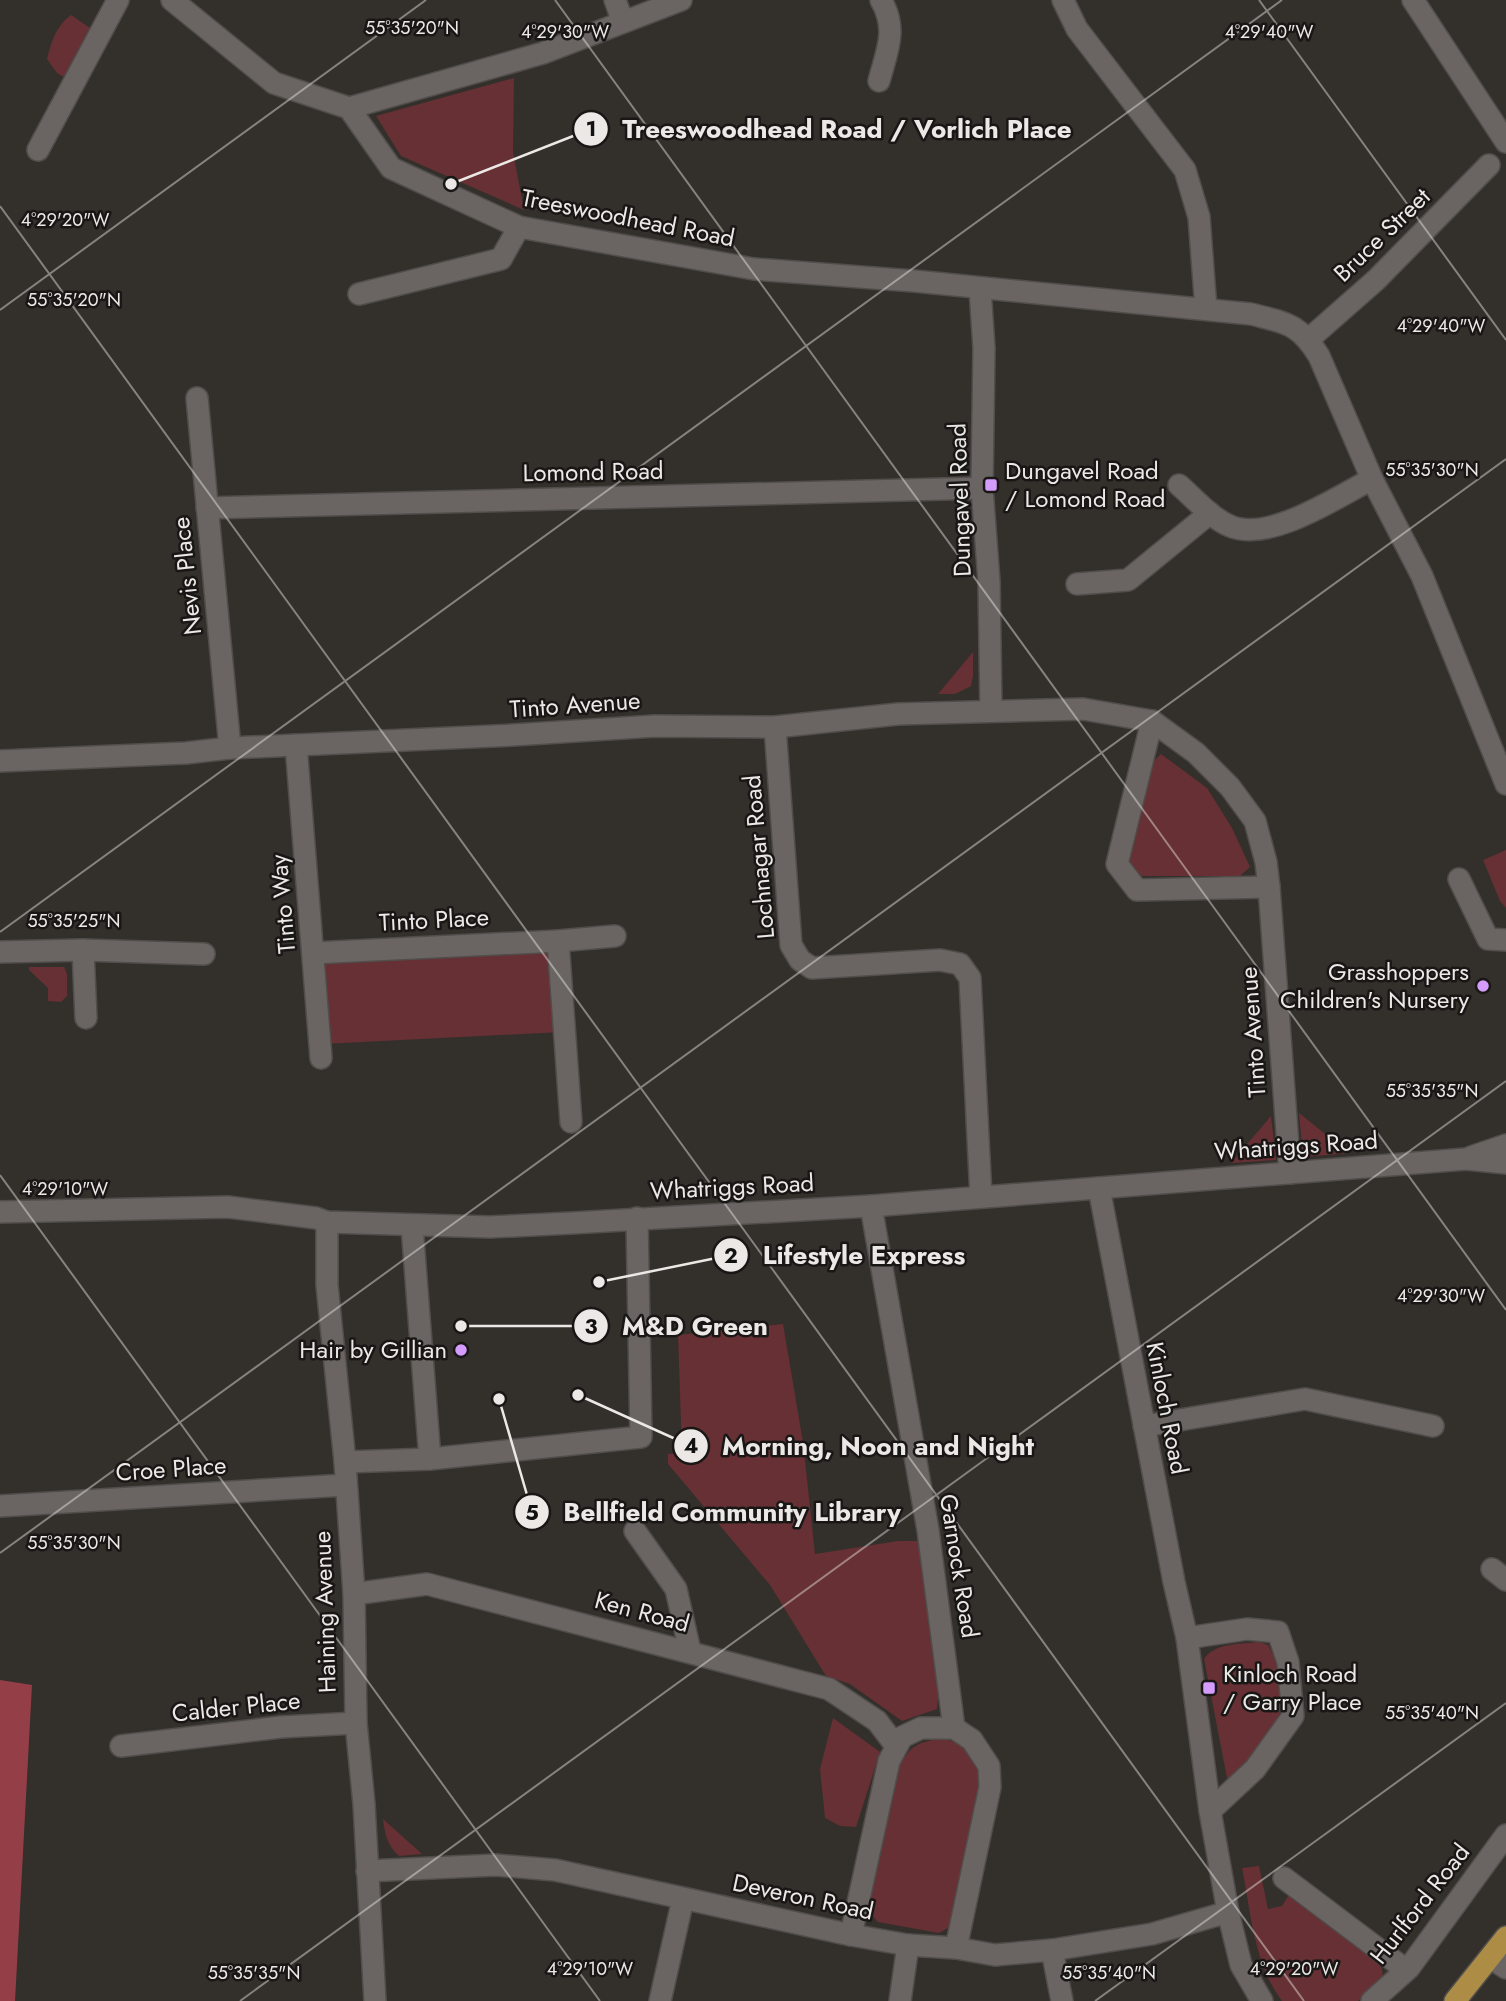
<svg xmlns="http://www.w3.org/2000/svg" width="1506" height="2001" font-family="Jost,sans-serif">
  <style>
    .green { fill: #663034 }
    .forest { fill: #943f47 }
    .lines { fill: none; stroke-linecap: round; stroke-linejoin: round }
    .minor-casing { stroke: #504d4b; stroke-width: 24 }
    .major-casing { stroke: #504d4b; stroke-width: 24 }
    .minor { stroke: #6a6562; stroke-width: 21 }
    .major { stroke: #ad8d46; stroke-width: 21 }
    .ticks { fill: none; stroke: #ebe8e6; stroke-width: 2; stroke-opacity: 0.45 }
    .poi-dot { fill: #d49cfc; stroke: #191716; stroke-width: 2.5 }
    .labels { text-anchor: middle; stroke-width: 5; stroke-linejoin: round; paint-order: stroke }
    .street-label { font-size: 24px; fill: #ebe8e6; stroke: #191716 }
    .poi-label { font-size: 24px; fill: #ebe8e6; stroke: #191716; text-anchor: start }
    .ticks-label { font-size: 18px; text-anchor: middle; fill: #ebe8e6; stroke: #191716; stroke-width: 5; stroke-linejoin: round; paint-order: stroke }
    .leader { fill: none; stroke: #ebe8e6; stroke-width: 2.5 }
    .callout-dot { fill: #ebe8e6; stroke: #191716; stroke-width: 2.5 }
    .mark-label { font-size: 21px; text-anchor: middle; font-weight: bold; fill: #111 }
    .callout-label { font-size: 26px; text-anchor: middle; font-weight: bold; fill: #ebe8e6; stroke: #191716; stroke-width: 5; stroke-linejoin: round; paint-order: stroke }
  </style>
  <rect width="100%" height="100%" fill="#332f2b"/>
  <g class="green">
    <path d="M71 15 90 28 64 77 57 73 47 59C51 42 56 26 71 15Z"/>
    <path d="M514 78 513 152 524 210 401 156 376 116Z"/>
    <path d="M973 652V676L971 686 955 694H938Z"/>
    <path d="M1161 754 1207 788 1232 828 1250 867 1240 876H1141L1129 861 1148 767Z"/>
    <path d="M1506 850V908L1500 901 1483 860Z"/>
    <path d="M555 944 562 1032 323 1044 316 955Z"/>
    <path d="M29 967H64L67 974V996L61 1002 48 1001V988L29 970Z"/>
    <path d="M1299 1113 1349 1153 1303 1157Z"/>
    <path d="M1271 1116 1276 1160 1231 1163Z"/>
    <path d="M783 1324 803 1442 815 1554 898 1541H919L941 1666 937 1709 902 1721 850 1684 826 1676 770 1585 668 1464V1454L682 1453 678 1335Z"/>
    <path d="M1259 1642 1268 1645C1294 1691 1289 1704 1260 1745 1250 1759 1242 1773 1228 1783L1204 1659C1214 1643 1241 1644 1259 1642Z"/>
    <path d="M833 1718 880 1752 856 1827 840 1826 825 1818 820 1769Z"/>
    <path d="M942 1738C970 1745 975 1753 981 1781L953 1919 948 1928 939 1933 878 1922 871 1914 870 1902 899 1767C911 1744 918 1743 942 1738Z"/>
    <path d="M383 1819 422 1854 399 1856C387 1845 385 1835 383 1819Z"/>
    <path d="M1259 1866 1268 1909 1282 1906 1288 1896 1297 1898 1376 1959 1382 1969 1383 1978 1358 2001H1282C1254 1964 1251 1913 1242 1868Z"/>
  </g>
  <path class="forest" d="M0 1680 32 1685 15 2001H0Z"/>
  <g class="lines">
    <defs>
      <g id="minor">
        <path d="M172 0 274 83 349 108 391 168 519 227 754 269 914 281 1251 314C1286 323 1299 323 1319 356L1372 479 1422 576 1506 784"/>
        <path d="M615 0 623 22"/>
        <path d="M1063 0 1077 29 1185 170 1199 217 1206 309"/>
        <path d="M1413 0 1506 142"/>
        <path d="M879 81C887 50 898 30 881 0"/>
        <path d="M349 108 543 53 681 0"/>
        <path d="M38 150 118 0"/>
        <path d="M980 289 984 348 982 488 989 581 991 710"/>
        <path d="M359 294 501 259 519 227"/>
        <path d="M1309 339 1376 280 1489 165"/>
        <path d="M197 398 230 748"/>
        <path d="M1179 485C1194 498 1211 518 1230 526 1269 543 1337 497 1372 479"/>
        <path d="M207 508 982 488"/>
        <path d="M1077 584 1128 580 1210 513"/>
        <path d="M1152 721 1117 864 1137 890 1269 887"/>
        <path d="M775 727 791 945 800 960 812 968 940 960 960 964 970 978 981 1197"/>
        <path d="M296 745 321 1058"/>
        <path d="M0 761 186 753 230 748 513 735 655 726 775 727 898 714 1083 709 1152 721 1196 753 1230 787 1255 821 1266 862 1269 887 1290 1173"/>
        <path d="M1459 879 1488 939 1506 940"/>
        <path d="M558 941 615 936"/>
        <path d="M83 950 86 1018"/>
        <path d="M0 952 83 950 204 954"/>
        <path d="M313 953 558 941 571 1122"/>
        <path d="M1471 1157 1506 1145"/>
        <path d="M1099 1188 1174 1582 1187 1638 1210 1811 1228 1912 1241 1965 1262 2001"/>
        <path d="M871 1206 928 1530 954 1728"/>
        <path d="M0 1212 228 1207 316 1218 327 1222 490 1227 572 1223 871 1206 1466 1159 1506 1163"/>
        <path d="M327 1222V1285L345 1462 354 1594 356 1723 364 1804 375 2001"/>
        <path d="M412 1226 430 1459"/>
        <path d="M1144 1426 1305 1399 1433 1426"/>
        <path d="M345 1462 430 1459 641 1437 637 1218"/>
        <path d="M0 1506 345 1485"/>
        <path d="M635 1531 676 1589 690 1651"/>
        <path d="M1492 1569 1506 1580"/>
        <path d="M354 1594 427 1584 829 1689 877 1721 896 1746"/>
        <path d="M1187 1638 1247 1629 1278 1632 1288 1662 1293 1716 1255 1769 1210 1811"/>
        <path d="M121 1746 281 1727 356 1723"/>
        <path d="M367 1871 496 1865 555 1870 851 1935 908 1945 956 1948 995 1955 1052 1950 1152 1934 1228 1912"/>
        <path d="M1284 1878 1406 1970"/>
        <path d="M851 1935 889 1761 902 1737 921 1728H954L972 1740 989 1766 990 1787 956 1948"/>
        <path d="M1052 1950 1062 2001"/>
        <path d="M1491 1958 1506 1968"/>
        <path d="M660 2001 683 1899"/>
        <path d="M900 2001 908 1945"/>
        <path d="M1372 2001 1409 1968 1506 1835"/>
      </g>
      <path id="major" d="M1455 2001 1506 1937"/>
    </defs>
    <use href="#minor" class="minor-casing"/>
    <use href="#major" class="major-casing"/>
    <use href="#minor" class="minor"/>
    <use href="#major" class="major"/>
  </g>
  <path class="ticks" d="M555 0 1506 1310M1259 0 1506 340M0 206 1304 2001M0 310 426 0M0 932 1282 0M0 1175 600 2001M0 1553 1506 459M240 2001 1506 1081M1095 2001 1506 1703"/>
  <g class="poi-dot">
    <rect x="984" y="478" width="14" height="14" rx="3.5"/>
    <circle cx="1483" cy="986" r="7"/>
    <circle cx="461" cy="1350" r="7"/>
    <rect x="1202" y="1681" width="14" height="14" rx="3.5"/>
  </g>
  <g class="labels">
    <g class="street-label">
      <text transform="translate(628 218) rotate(11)" y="8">Treeswoodhead Road</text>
      <text transform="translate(1382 235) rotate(-44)" y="8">Bruce Street</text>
      <text transform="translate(593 472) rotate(-1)" y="8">Lomond Road</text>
      <text transform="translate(960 500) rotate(-92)" y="8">Dungavel Road</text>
      <text transform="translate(187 576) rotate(-96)" y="8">Nevis Place</text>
      <text transform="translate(575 705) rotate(-4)" y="8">Tinto Avenue</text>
      <text transform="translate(759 857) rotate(-95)" y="8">Lochnagar Road</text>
      <text transform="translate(283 904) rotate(-95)" y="8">Tinto Way</text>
      <text transform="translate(434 920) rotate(-3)" y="8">Tinto Place</text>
      <text transform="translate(1253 1032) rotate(-94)" y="8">Tinto Avenue</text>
      <text transform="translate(1296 1146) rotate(-4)" y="8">Whatriggs Road</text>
      <text transform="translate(732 1187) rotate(-3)" y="8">Whatriggs Road</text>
      <text transform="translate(1167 1408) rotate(79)" y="8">Kinloch Road</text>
      <text transform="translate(171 1469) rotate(-4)" y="8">Croe Place</text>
      <text transform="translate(959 1566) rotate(81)" y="8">Garnock Road</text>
      <text transform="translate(325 1612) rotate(-92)" y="8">Haining Avenue</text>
      <text transform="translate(642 1612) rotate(15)" y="8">Ken Road</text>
      <text transform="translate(236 1707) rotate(-6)" y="8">Calder Place</text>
      <text transform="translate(803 1897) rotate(12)" y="8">Deveron Road</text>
      <text transform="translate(1420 1904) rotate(-52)" y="8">Hurlford Road</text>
    </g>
    <g class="poi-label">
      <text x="1005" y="479">Dungavel Road<tspan x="1005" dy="28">/ Lomond Road</tspan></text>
      <text x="1469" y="980" text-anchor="end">Grasshoppers<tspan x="1469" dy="28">Children's Nursery</tspan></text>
      <text x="447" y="1358" text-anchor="end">Hair by Gillian</text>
      <text x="1223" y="1682">Kinloch Road<tspan x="1223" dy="28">/ Garry Place</tspan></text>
    </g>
  </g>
  <g class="ticks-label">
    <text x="412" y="34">55°35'20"N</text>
    <text x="565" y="38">4°29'30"W</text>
    <text x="1269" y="38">4°29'40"W</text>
    <text x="65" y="226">4°29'20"W</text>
    <text x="74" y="306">55°35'20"N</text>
    <text x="1441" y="332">4°29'40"W</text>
    <text x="1432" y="476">55°35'30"N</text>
    <text x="74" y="927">55°35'25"N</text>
    <text x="1432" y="1097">55°35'35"N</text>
    <text x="65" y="1195">4°29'10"W</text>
    <text x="1441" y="1302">4°29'30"W</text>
    <text x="74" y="1549">55°35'30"N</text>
    <text x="1432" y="1719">55°35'40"N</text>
    <text x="590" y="1975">4°29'10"W</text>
    <text x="1294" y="1975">4°29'20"W</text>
    <text x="254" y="1979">55°35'35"N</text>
    <text x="1109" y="1979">55°35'40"N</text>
  </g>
  <path class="leader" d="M451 184L591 129M599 1282L731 1255M461 1326L591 1326M578 1395L691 1446M499 1399L532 1512"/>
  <g class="callout-dot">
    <circle cx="451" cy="184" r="7"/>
    <circle cx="599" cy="1282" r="7"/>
    <circle cx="461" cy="1326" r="7"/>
    <circle cx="578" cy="1395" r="7"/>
    <circle cx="499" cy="1399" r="7"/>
    <circle cx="591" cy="129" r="18"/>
    <circle cx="731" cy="1255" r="18"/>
    <circle cx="591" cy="1326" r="18"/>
    <circle cx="691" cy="1446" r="18"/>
    <circle cx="532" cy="1512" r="18"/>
  </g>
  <g class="mark-label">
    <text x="591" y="136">1</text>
    <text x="731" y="1263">2</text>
    <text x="591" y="1334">3</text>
    <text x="691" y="1453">4</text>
    <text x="532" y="1520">5</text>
  </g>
  <g class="callout-label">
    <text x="847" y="138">Treeswoodhead Road / Vorlich Place</text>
    <text x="864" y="1264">Lifestyle Express</text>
    <text x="695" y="1335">M&amp;D Green</text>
    <text x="878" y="1455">Morning, Noon and Night</text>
    <text x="732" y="1521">Bellfield Community Library</text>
  </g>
</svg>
